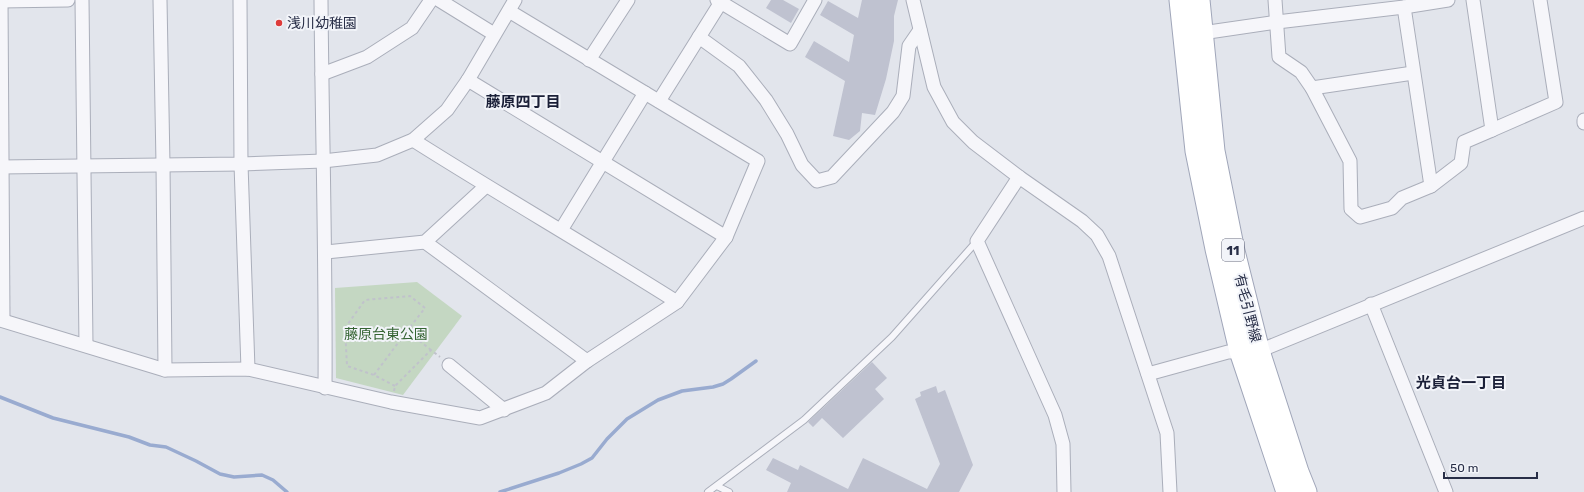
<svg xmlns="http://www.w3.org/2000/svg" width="1584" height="492" font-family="Rubik,'Noto Sans JP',sans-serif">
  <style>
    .green { fill: #c4d7c2 }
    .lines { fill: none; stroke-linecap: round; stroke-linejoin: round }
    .stream { stroke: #99abd0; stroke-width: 3.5 }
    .building { fill: #bfc2d0 }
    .service-casing { stroke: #aaaeba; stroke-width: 8 }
    .minor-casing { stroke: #aaaeba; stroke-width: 15 }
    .primary-casing { stroke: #a0a6b9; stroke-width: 23 }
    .path { stroke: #c0c2cb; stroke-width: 2; stroke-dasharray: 3 3; stroke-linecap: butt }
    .service { stroke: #f6f6fa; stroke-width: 6 }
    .minor { stroke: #f6f6fa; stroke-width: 13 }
    .primary { stroke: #fff; stroke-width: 21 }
    .poi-dot { fill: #de3b3a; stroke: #f2f4f9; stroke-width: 1.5 }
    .labels { text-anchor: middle; stroke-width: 4; stroke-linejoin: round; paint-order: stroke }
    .shield { fill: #f2f4f9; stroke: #65697c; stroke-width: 1 }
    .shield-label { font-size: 13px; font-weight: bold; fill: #282e47 }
    .poi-label { font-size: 14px; fill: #282e47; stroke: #f2f4f9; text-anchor: start }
    .street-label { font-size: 14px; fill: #282e47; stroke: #f2f4f9 }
    .park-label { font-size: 14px; fill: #356433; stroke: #f2f4f9 }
    .neighbourhood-label { font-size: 15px; font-weight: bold; fill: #1a1f37; stroke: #f2f4f9 }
  </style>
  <rect width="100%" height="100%" fill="#e2e5ec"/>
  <path class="green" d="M417 282 462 316 403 395 336 378 335 288Z"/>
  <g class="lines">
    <g class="stream">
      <path d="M0 397 53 418 129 437 150 445 166 447 196 461 220 474 234 477 262 475 273 480 287 492"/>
      <path d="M500 492 559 473 581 464 592 458 607 439 627 419 658 400 682 391 713 387 723 384 731 379 756 361"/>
    </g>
  </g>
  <g class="building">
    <path d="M771 0H783L799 9 791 23 766 8Z"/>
    <path d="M862 0H898L894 16V41L886 79 875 115 862 113 860 131 849 140 833 136 845 81 805 57 814 41 849 62 854 35 820 15 828 1 858 18Z"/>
    <path d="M872 362 887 378 875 389 884 399 843 438 822 418 813 427 808 422Z"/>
    <path d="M936 386 938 393 945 390 973 465 959 492H787L791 483 766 470 773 458 798 470 800 465 848 489 863 458 927 489 940 464 915 399 921 396 920 392Z"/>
  </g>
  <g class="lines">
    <defs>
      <g id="service">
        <path d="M717 486 729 492"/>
        <path d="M708 492 804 420 892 337 977 241"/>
      </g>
      <g id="minor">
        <path d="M1 0 3 320"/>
        <path d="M82 0 86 345"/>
        <path d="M160 0 163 164 165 370"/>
        <path d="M240 0 241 164 248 369"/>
        <path d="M321 0C322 129 326 258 325 388"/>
        <path d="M439 0 494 34"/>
        <path d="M717 0 790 44 815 0"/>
        <path d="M913 0 934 87 953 122 973 142 1019 177 1082 221 1097 235 1109 256 1167 433 1170 492"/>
        <path d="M1275 0 1279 57 1301 72 1312 88 1350 161 1351 209 1360 217 1392 208 1402 198 1431 186 1461 163 1464 142 1492 130 1473 0"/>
        <path d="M0 1 68 0"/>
        <path d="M1404 7 1431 186"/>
        <path d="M1195 34 1277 22 1404 7 1448 0"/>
        <path d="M699 37 739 66 766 100 787 134 802 165 817 181 832 177 893 112 903 96 909 46 920 30"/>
        <path d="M589 60 628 0"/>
        <path d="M322 74 367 57 412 28 431 0"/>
        <path d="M468 80 726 237"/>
        <path d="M1312 88 1413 73"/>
        <path d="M659 101 721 2"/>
        <path d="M1584 120V123"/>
        <path d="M1492 130 1556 102 1540 0"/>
        <path d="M413 140C500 195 590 247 677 302"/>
        <path d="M0 167 241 164 323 161 377 155 413 140 447 110 468 80 515 0"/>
        <path d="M1019 177 977 241 1055 415 1063 444 1064 492"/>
        <path d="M561 230 645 93"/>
        <path d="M425 242 587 361"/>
        <path d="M326 252 425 242 486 186"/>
        <path d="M1371 304 1446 492"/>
        <path d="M0 320 165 370 248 369 391 402 480 418 546 393 587 361 677 302 726 237 758 161 509 11"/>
        <path d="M449 365 504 410"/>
        <path d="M1148 374 1228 352 1259 351 1584 218"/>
      </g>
      <g id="primary">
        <path d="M1180 0 1196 151 1216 249 1240 351 1287 492"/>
        <path d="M1199 0 1214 151 1234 251 1259 351 1298 472 1306 492"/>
      </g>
    </defs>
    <use href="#service" class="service-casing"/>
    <use href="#minor" class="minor-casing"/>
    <use href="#primary" class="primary-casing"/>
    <g class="path">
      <path d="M374 375 407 331"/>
      <path d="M395 386 374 375 347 366 345 328 365 300 410 296 425 308 407 331 431 350"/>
      <path d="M394 391 395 386 431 350 440 357"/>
    </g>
    <use href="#service" class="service"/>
    <use href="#minor" class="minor"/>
    <use href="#primary" class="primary"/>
  </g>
  <circle class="poi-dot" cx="279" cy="23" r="4"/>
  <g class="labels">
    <rect class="shield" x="1222" y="239" width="22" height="22" rx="3"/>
    <g class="shield-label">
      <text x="1233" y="255">11</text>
    </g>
    <g class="poi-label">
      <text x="287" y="28">浅川幼稚園</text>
    </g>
    <g class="street-label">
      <text transform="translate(1248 308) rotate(76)" y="5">有毛引野線</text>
    </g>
    <g class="park-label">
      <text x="386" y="339">藤原台東公園</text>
    </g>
    <g class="neighbourhood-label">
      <text x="523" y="107">藤原四丁目</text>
      <text x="1461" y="388">光貞台一丁目</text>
    </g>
  </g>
  <path d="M1444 472v6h93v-6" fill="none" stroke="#282e47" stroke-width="2"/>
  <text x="1450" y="472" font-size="12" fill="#282e47" stroke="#f2f4f9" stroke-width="3" paint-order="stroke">50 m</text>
</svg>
